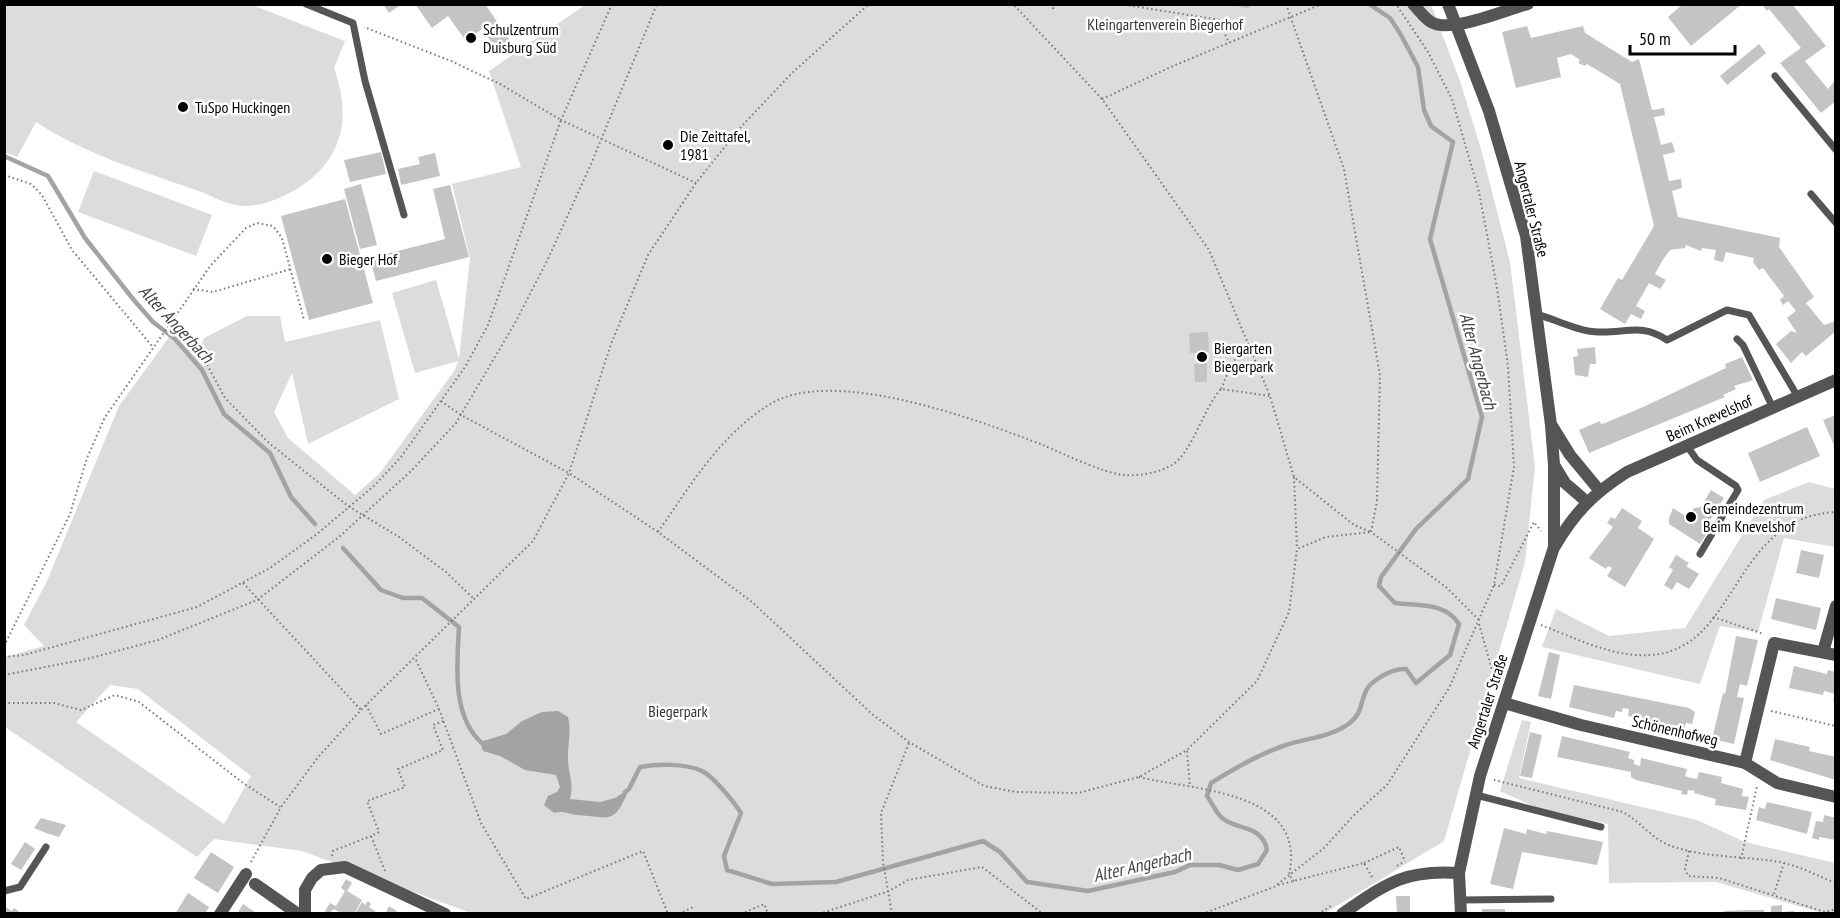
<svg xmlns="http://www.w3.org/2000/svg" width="1840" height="918" font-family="'PT Sans Narrow',sans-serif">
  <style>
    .green { fill: #dcdcdc; fill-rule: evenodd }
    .water { fill: #a3a3a3 }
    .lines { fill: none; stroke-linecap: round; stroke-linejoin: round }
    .stream { stroke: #a3a3a3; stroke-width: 4.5 }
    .building { fill: #c4c4c4 }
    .path { stroke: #777; stroke-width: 2; stroke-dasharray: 1.5 3; stroke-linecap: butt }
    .service { stroke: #555; stroke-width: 7 }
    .minor { stroke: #555; stroke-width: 12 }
    .poi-dot { fill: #000; stroke: #fff; stroke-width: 2 }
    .labels { text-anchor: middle; stroke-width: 5; stroke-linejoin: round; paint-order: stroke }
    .park-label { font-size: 16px; fill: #333; stroke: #fff }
    .poi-label { font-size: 16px; fill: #000; stroke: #fff; text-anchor: start }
    .street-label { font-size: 16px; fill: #000; stroke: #fff }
    .water-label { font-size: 18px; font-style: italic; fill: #444; stroke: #fff }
  </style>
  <rect width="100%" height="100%" fill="#fff"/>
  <g class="green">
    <path d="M4 5H252L345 41 334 68C352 119 343 161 295 190 279 199 263 206 244 206 229 206 210 195 196 190 142 171 84 154 36 122L17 157 5 152Z"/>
    <path d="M585 5H1431L1460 81 1481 149 1510 262 1535 467 1525 562 1444 841 1325 913H471L302 851 214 839 197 857 5 727V657L44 646 24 625 47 581 119 406 175 329 198 356 204 338 247 316H280L285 342 380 320 399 399 308 444 292 373 274 412 288 438 355 495 380 473 455 370 458 361 415 373 392 293 436 280 459 359 470 258 452 184 521 167 489 71ZM110 685 138 689 251 776 224 824 76 722Z"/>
    <path d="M94 171 212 215 196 256 78 212Z"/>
    <path d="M1809 482 1835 489V547L1784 538 1758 632 1720 626 1700 684 1542 647 1556 609 1609 636 1685 628 1764 500Z"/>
    <path d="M1522 720 1531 722 1519 778 1697 820 1745 842 1835 863V913H1823L1716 882 1609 883 1608 824 1539 809 1500 791Z"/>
  </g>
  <path class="water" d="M558 711 568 717C572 733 567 745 568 761 569 777 574 782 570 799L600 802 615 798 629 789C614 826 610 817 577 815 567 814 565 810 554 813L544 805 548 796 557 792 560 787 556 775 525 770 500 756 483 751 480 742 506 734 522 721 542 712Z"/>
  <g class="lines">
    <g class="stream">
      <path d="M4 156 48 176 85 238 133 299 153 322 175 339 202 370 224 414 270 453 291 497 315 524"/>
      <path d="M343 548 381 590 403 598H422L459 627C457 666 451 718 484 745"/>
      <path d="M625 792 629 789 640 767C657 764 685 763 702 771 713 776 734 802 741 813L724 856 727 870 772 884 836 882 983 841 1000 852 1027 882 1088 891 1175 872 1190 865H1219L1238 870 1258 864 1267 850C1263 824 1233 830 1221 817 1216 812 1212 803 1207 796L1211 783C1235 768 1259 754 1286 745 1306 738 1328 738 1347 725 1365 713 1359 699 1369 686 1378 677 1394 668 1406 669L1416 683 1450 655 1459 624C1445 602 1419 606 1395 603L1379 586 1381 577 1416 529 1468 479 1482 417 1430 239 1453 142 1431 126 1424 110 1418 67 1401 35 1390 18 1369 4"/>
    </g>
  </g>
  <g class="building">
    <path d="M383 4H402L389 13Z"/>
    <path d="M415 4H485L513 45 500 54 482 29 466 41 448 16 432 28Z"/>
    <path d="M1230 4H1250L1249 9Z"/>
    <path d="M1683 4H1742L1691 46 1668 17Z"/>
    <path d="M1762 4H1792L1826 46 1805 61 1828 89 1836 79V101L1821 113 1780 63 1801 48 1769 9 1767 11Z"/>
    <path d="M1527 26 1531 38 1583 26 1585 33 1632 62 1639 59 1652 110 1664 108 1665 115 1654 117 1661 145 1672 142 1675 152 1663 155 1669 181 1681 179 1682 188 1672 191 1678 217 1780 238 1779 247 1814 297 1806 303 1824 325 1836 321V331L1806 356 1802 352 1791 363 1776 344 1791 331 1797 333 1787 318 1796 311 1788 301 1783 305 1780 300 1784 296 1763 268 1759 270 1753 262 1754 258 1726 252 1723 262 1714 260 1716 250 1702 248 1701 251 1686 245 1685 248 1670 250 1662 261 1655 274 1666 280 1660 289 1649 283 1636 306 1645 311 1641 319 1631 314 1625 324 1600 309 1618 278 1622 280 1654 226 1620 84 1587 64 1585 66 1578 63 1580 60 1571 54 1557 58 1561 77 1516 88 1502 32Z"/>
    <path d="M1759 44 1766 53 1727 85 1720 76Z"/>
    <path d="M381 152 386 174 350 182 344 160Z"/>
    <path d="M435 153 440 176 401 185 398 169 420 164 418 157Z"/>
    <path d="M361 184 377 245 360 249 344 189Z"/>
    <path d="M450 185 469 257 376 281 370 258 445 239 433 189Z"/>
    <path d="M345 199 373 303 309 320 281 216Z"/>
    <path d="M1208 332 1209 352 1190 353 1189 333Z"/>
    <path d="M1595 347 1596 364H1590L1588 377 1575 375 1573 357 1578 356 1577 349Z"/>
    <path d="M1742 357 1753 380 1734 386 1736 389 1723 395 1725 397 1589 453 1579 430 1600 421 1601 424 1605 423 1643 407 1726 368 1725 364Z"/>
    <path d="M1207 363V382H1195L1194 364Z"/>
    <path d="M1836 415V450L1823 420Z"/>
    <path d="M1807 427 1820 456 1760 482 1748 453Z"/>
    <path d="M1711 490 1724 498 1705 528 1709 530 1700 544 1669 524V518L1673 508 1687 517 1694 508 1701 507Z"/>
    <path d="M1622 508 1642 521 1638 528 1654 539 1625 587 1607 576 1612 568 1608 566 1606 569 1589 558 1613 527 1607 523 1611 517 1615 519Z"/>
    <path d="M1801 550 1824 555 1819 578 1796 573Z"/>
    <path d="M1676 555 1689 563 1686 566 1699 574 1689 589 1677 582 1672 590 1664 585 1673 570 1669 567Z"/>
    <path d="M1776 598 1821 608 1816 630 1771 619Z"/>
    <path d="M1736 636 1758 640 1747 686 1740 684 1737 697 1744 698 1734 744 1712 739 1723 693 1725 694Z"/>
    <path d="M1549 652 1560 655 1551 699 1538 696Z"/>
    <path d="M1794 666 1827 674 1828 670 1836 672V703L1833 702 1835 694 1824 691 1823 695 1789 688Z"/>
    <path d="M1574 685 1689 708 1695 712 1692 724 1686 723 1684 729 1628 716 1629 709 1623 708 1622 712 1616 711 1614 718 1569 707Z"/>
    <path d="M1530 732 1542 735 1532 778 1520 776Z"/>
    <path d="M1562 736 1630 752 1628 758 1634 760V764L1640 766 1641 758 1687 769 1685 776 1691 778 1697 779 1699 772 1722 777 1721 783 1743 789 1742 796 1749 797 1746 810 1715 805 1716 799 1694 793 1695 791 1688 790 1687 795 1681 794 1682 791 1636 780 1631 777V772L1557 757Z"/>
    <path d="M1775 739 1810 747 1809 751 1836 757V780L1770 760Z"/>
    <path d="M1767 802 1812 812 1807 834 1756 820 1759 807 1765 809Z"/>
    <path d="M1824 815 1836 818V840L1819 837V840L1812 838 1816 821 1823 822Z"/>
    <path d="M41 818 66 825 59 837 46 833 34 828Z"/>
    <path d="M1504 828 1526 834 1527 829 1546 834 1547 831 1603 842 1597 865 1522 852 1513 889 1490 884Z"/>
    <path d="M25 842 35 849 21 870 11 864Z"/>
    <path d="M211 852 234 867 218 893 194 878Z"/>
    <path d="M346 879 352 883 347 891 362 900 354 914H342L334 909 328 914 325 911 330 903 336 906 345 891 341 888Z"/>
    <path d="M188 893 209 907 205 914H175Z"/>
    <path d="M1396 896H1410V914H1397Z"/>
    <path d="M368 901 371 904 369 907 379 914H355L362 902 365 905Z"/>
    <path d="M243 904 258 914H237Z"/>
    <path d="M1782 905V912L1794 911V914H1771V906Z"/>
    <path d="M4 906 12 911 14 908 22 914H4Z"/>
    <path d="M389 906 395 910 400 914H385Z"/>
    <rect x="1482" y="909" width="23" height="5"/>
    <path d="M1747 910H1764V914H1725L1724 911Z"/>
  </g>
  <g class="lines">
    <g class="path">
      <path d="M612 4 561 120 696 183"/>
      <path d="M1120 4 1226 21 1224 32 1229 43"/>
      <path d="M1286 4 1344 169 1380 375 1377 501 1371 532 1446 587 1480 621"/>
      <path d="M1053 9 1054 4"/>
      <path d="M1102 99 1173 66 1322 4"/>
      <path d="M4 175 31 184 42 195 72 250 152 346"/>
      <path d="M193 289 213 292 291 269"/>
      <path d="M172 318 202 355 225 398 269 443 348 506 399 537 446 572 474 599"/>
      <path d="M1221 389C1228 373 1233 354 1251 347"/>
      <path d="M441 401 461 415 569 473 658 532 752 602 872 714 909 742 984 786 1016 792 1078 793 1139 777 1187 750 1257 681 1289 612 1297 549 1326 537 1371 532 1354 525 1294 477 1270 396 1209 250 1102 99 1013 4"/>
      <path d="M1294 477 1297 549"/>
      <path d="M658 532C690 486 719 437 767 406 829 364 978 420 1043 445 1064 454 1103 473 1124 475 1140 476 1158 473 1172 465 1192 453 1204 407 1221 389L1270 396"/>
      <path d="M243 583 361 710"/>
      <path d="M1494 585 1501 586 1534 522 1541 531"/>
      <path d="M1713 617 1764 634"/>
      <path d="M1479 624 1496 684"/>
      <path d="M1541 625C1575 638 1614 658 1651 655 1739 649 1731 517 1836 512"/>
      <path d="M4 646 70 514 87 458 105 417 211 265 246 228 257 223 273 226 282 238 304 320"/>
      <path d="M4 657 24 655 197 607 270 568 317 534 375 485 401 457 465 367 488 325 561 120 500 84 451 61 364 27"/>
      <path d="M416 660 439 709 481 823 526 899 643 851 668 914"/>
      <path d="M4 675 87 659 158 640 257 600 339 537 411 471 456 423 515 323 548 259 591 164 657 4"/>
      <path d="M4 703H54L81 710 115 695 139 702 243 783 280 807"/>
      <path d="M366 705 381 734 439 709"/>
      <path d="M1771 711 1836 726"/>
      <path d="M1187 751 1190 787"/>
      <path d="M1139 777C1195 791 1308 790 1289 875L1294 881"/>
      <path d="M1494 780 1623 812C1641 822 1652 839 1671 846 1706 858 1744 856 1780 862 1800 866 1817 876 1836 883"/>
      <path d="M1689 851 1685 869 1688 876 1719 878 1825 912 1836 909"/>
      <path d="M332 856 333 851 371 836"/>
      <path d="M1741 859 1757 786"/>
      <path d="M251 862 281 807 319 756 361 710 533 541 569 473 611 344 648 255 696 183 739 129 792 73 869 4"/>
      <path d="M1364 863 1399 847 1405 861"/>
      <path d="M1397 866 1405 861"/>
      <path d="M385 871 371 836 379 832 367 801 405 787 398 769 443 750 433 725 444 721"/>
      <path d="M1278 885 1364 863 1372 877"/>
      <path d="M1774 894 1784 863"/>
      <path d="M679 914 693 907"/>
      <path d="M741 914 764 904 768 914"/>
      <path d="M819 914 889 891 908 880 982 867 1043 914"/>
      <path d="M892 914 883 862 881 813 909 743"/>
      <path d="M1202 914 1274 887 1324 848 1355 814 1387 785 1449 688 1494 585 1514 467 1508 366 1497 288 1479 192 1452 99 1428 52 1396 4"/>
      <path d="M1318 914 1331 906"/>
    </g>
    <g class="service">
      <path d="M306 4 353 23 365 81 404 215"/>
      <path d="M1775 76 1836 150"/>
      <path d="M1811 194 1836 223"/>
      <path d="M1536 314C1555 319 1579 332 1599 332 1626 333 1642 323 1667 340L1727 310 1749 315 1798 397"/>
      <path d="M1737 339 1743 345 1773 408"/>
      <path d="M1687 446 1697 460 1736 486 1738 490 1700 554"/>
      <path d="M1476 795 1601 827"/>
      <path d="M4 891 20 887 46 847"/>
      <path d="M1461 900 1551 899"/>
    </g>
    <g class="minor">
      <path d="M1413 4C1419 10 1424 18 1431 22 1450 34 1504 10 1528 4"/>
      <path d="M1448 4 1489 111 1526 236 1551 425 1554 465V547L1480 776 1459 873 1461 914"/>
      <path d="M1552 426 1570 455 1599 490"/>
      <path d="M1554 465 1565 483 1587 502"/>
      <path d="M1555 546C1575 512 1594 493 1627 472L1836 380"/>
      <path d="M1823 652 1836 606"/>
      <path d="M1504 703 1581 725 1745 763 1777 783 1836 797"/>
      <path d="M1745 763 1774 643 1836 655"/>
      <path d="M255 884 298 914"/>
      <path d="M220 914 246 874"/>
      <path d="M305 914V890L312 878 321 870 345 867 445 914"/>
      <path d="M1342 914C1386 884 1404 869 1459 873"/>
    </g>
  </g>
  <g class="poi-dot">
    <circle cx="471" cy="38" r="6"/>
    <circle cx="183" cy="107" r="6"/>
    <circle cx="668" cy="145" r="6"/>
    <circle cx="327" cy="259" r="6"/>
    <circle cx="1202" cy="357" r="6"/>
    <circle cx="1691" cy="517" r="6"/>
  </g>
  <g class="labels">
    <g class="park-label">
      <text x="1165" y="30">Kleingartenverein Biegerhof</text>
      <text x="678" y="717">Biegerpark</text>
    </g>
    <g class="poi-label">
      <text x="483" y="35">Schulzentrum<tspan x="483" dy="18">Duisburg Süd</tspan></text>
      <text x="195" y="113">TuSpo Huckingen</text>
      <text x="680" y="142">Die Zeittafel,<tspan x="680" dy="18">1981</tspan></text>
      <text x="339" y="265">Bieger Hof</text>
      <text x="1214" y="354">Biergarten<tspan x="1214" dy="18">Biegerpark</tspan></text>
      <text x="1703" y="514">Gemeindezentrum<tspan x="1703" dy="18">Beim Knevelshof</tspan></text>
    </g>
    <g class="street-label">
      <text transform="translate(1532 209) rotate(76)" y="6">Angertaler Straße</text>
      <text transform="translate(1709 418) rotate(-24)" y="6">Beim Knevelshof</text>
      <text transform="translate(1487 701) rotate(-72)" y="6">Angertaler Straße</text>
      <text transform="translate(1675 730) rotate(13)" y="6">Schönenhofweg</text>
    </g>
    <g class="water-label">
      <text transform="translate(176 324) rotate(47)" y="6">Alter Angerbach</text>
      <text transform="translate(1478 361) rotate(75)" y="6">Alter Angerbach</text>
      <text transform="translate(1142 865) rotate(-13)" y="6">Alter Angerbach</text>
    </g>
  </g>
  <rect width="1840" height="918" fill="none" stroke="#000000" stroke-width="12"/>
  <path d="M1630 45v9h105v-9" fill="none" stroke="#000000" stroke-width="3"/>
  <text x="1639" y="45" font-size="18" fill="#000000" stroke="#ffffff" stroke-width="4.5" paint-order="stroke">50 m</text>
</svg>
